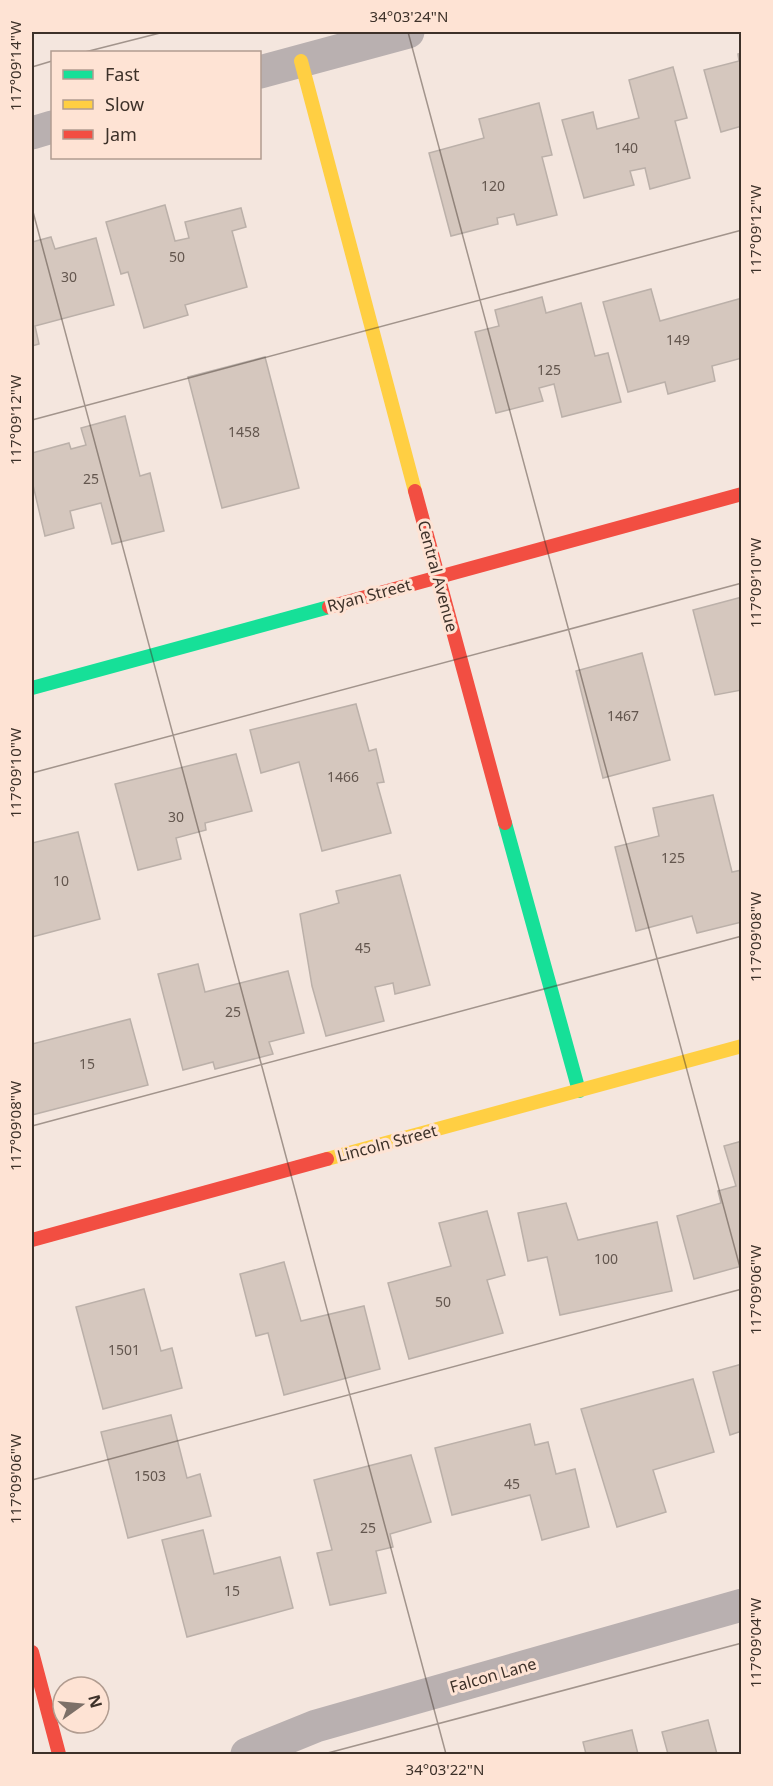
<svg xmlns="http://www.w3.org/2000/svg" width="773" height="1786" font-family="'Noto Sans',sans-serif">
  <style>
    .building { fill: #d5c7be; stroke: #bbb0a9; stroke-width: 1.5 }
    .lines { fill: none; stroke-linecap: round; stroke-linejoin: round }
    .street { stroke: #b9b0b0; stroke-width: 33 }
    .fast { stroke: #16e098; stroke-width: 14 }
    .slow { stroke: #ffcf43; stroke-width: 14 }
    .jam { stroke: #f24e42; stroke-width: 14 }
    .ticks { fill: none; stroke: #3d3129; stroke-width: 1.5; stroke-opacity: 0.45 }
    .labels { text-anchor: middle; stroke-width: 6; stroke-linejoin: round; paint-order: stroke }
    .number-label { font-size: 14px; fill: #63564e }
    .street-label { font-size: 16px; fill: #3d3129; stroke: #fee3d4 }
    .neatline { fill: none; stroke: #3d3129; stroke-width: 2 }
    .ticks-label { font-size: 15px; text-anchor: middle; fill: #3d3129 }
  </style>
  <rect width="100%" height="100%" fill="#f4e6de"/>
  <g class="building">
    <path d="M742 53V126L721 132 704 70 739 61 738 54Z"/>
    <path d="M673 67 687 118 675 121 690 178 650 189 645 168 630 171 634 185 584 198 562 120 593 112 597 129 639 118 629 80Z"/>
    <path d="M539 103 552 155 542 157 557 215 517 225 514 214 497 218 498 224 451 236 429 153 484 138 479 119Z"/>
    <path d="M165 205 175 241 189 238 185 222 241 208 246 227 232 231 247 287 185 305 188 315 144 328 128 272 121 274 106 222Z"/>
    <path d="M51 237 55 249 96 238 114 305 35 326 39 344 32 346V242Z"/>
    <path d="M651 289 660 321 742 298V358L712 366 715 381 668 394 665 382 628 392 603 302Z"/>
    <path d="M542 297 546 313 581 303 595 356 608 353 621 402 562 417 554 384 539 388 543 401 496 413 475 332 499 326 495 310Z"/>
    <path d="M265 357 299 488 222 508 188 377Z"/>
    <path d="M125 416 140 476 150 473 164 531 112 544 101 503 70 511 74 528 45 536 32 481V453L69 443 71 449 86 445 81 428Z"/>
    <path d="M742 597V690L715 695 693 610Z"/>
    <path d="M642 653 670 760 603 778 576 671Z"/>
    <path d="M356 704 369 751 376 749 384 782 377 783 391 833 322 851 299 762 261 773 250 730Z"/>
    <path d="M236 754 252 811 205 823 206 830 176 838 181 859 138 870 115 784Z"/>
    <path d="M713 795 732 872 742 870V922L697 933 692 916 636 931 615 847 659 836 653 808Z"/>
    <path d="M78 832 100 919 32 937V843Z"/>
    <path d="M400 875 430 985 395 994 393 983 375 987 384 1021 326 1036 312 986 300 914 339 903 336 891Z"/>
    <path d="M198 964 205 992 288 971 304 1033 269 1042 273 1054 215 1069 213 1062 183 1070 158 974Z"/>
    <path d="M130 1019 148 1085 32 1115V1044Z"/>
    <path d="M742 1141V1266L694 1279 677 1216 721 1203 718 1191 736 1186 724 1146Z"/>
    <path d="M566 1203 578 1240 657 1222 672 1291 560 1315 547 1257 528 1261 518 1213Z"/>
    <path d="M487 1211 505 1275 487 1280 503 1333 409 1359 388 1283 451 1266 439 1223Z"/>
    <path d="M284 1262 301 1321 364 1306 380 1369 284 1395 268 1333 256 1336 240 1274Z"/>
    <path d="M144 1289 161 1351 172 1348 182 1388 103 1409 76 1307Z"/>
    <path d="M742 1364V1431L730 1435 713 1372Z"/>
    <path d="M693 1379 714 1452 653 1470 666 1512 617 1527 581 1409Z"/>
    <path d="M171 1415 187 1478 200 1474 211 1516 128 1538 101 1432Z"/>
    <path d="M530 1424 535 1445 548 1442 556 1474 575 1469 589 1527 542 1540 530 1495 452 1515 435 1448Z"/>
    <path d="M411 1455 431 1522 390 1534 393 1547 376 1551 386 1593 330 1605 317 1553 332 1550 314 1480Z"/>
    <path d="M203 1530 214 1574 280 1557 293 1608 187 1637 162 1540Z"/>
    <path d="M708 1720 717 1754H668L662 1732Z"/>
    <path d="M632 1730 638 1754H586L583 1742Z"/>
  </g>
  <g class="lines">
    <g class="street">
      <path d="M260 72 408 32"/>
      <path d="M32 133 52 127"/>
      <path d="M247 1754 316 1726 742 1605"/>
    </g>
    <g class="fast">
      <path d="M32 688 329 607"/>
      <path d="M505 823 579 1091"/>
    </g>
    <g class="slow">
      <path d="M301 61 415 491"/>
      <path d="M327 1159 742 1046"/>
    </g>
    <g class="jam">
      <path d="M415 491 505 823"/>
      <path d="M329 607 742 494"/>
      <path d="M32 1240 327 1159"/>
      <path d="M32 1652 59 1754"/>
    </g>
  </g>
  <path class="ticks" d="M408 32 742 1275M85 52 164 32M32 67 52 61M32 208 446 1754M32 420 742 230M32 773 742 583M32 1126 742 936M32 1480 742 1289M324 1754 742 1643"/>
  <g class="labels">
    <g class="number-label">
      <text x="626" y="153">140</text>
      <text x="493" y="191">120</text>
      <text x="177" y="262">50</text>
      <text x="69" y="282">30</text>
      <text x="678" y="345">149</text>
      <text x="549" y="375">125</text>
      <text x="244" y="437">1458</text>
      <text x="91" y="484">25</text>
      <text x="623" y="721">1467</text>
      <text x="343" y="782">1466</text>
      <text x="176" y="822">30</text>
      <text x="673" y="863">125</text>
      <text x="61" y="886">10</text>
      <text x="363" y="953">45</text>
      <text x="233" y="1017">25</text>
      <text x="87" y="1069">15</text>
      <text x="606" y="1264">100</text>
      <text x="443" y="1307">50</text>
      <text x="124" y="1355">1501</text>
      <text x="150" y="1481">1503</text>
      <text x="512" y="1489">45</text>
      <text x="368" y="1533">25</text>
      <text x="232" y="1596">15</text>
    </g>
    <g class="street-label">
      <text transform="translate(438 576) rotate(75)" y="6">Central Avenue</text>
      <text transform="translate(369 595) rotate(-15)" y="6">Ryan Street</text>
      <text transform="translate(387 1143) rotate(-15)" y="6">Lincoln Street</text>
      <text transform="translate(493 1675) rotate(-16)" y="6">Falcon Lane</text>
    </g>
  </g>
  <rect width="773" height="1786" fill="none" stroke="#fee3d4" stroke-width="66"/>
  <rect x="51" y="51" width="210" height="108" fill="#fee3d4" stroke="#b19c90" stroke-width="1.5"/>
  <rect x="63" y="70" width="30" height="9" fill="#16e098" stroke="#b19c90" stroke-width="1.5"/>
  <text x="105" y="81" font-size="18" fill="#3d3129">Fast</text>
  <rect x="63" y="100" width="30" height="9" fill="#ffcf43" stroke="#b19c90" stroke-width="1.5"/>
  <text x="105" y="111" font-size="18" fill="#3d3129">Slow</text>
  <rect x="63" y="130" width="30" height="9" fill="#f24e42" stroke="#b19c90" stroke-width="1.5"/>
  <text x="105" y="141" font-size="18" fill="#3d3129">Jam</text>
  <g transform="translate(81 1705) rotate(75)"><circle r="28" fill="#fee3d4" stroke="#b19c90" stroke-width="1.5"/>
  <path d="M0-4.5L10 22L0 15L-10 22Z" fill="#7d7068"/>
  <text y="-9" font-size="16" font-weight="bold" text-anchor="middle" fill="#3d3129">N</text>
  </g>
  <rect x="33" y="33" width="707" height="1720" class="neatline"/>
  <g class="ticks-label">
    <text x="409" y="22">34°03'24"N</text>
    <text transform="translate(16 66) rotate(-90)" y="5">117°09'14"W</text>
    <text transform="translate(756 230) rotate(-90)" y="5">117°09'12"W</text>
    <text transform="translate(16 420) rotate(-90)" y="5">117°09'12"W</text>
    <text transform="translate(756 583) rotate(-90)" y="5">117°09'10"W</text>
    <text transform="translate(16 773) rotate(-90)" y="5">117°09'10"W</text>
    <text transform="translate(756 937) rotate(-90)" y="5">117°09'08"W</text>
    <text transform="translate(16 1126) rotate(-90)" y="5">117°09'08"W</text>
    <text transform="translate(756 1290) rotate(-90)" y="5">117°09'06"W</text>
    <text transform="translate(16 1479) rotate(-90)" y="5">117°09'06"W</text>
    <text transform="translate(756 1643) rotate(-90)" y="5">117°09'04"W</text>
    <text x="445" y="1775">34°03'22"N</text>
  </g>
</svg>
